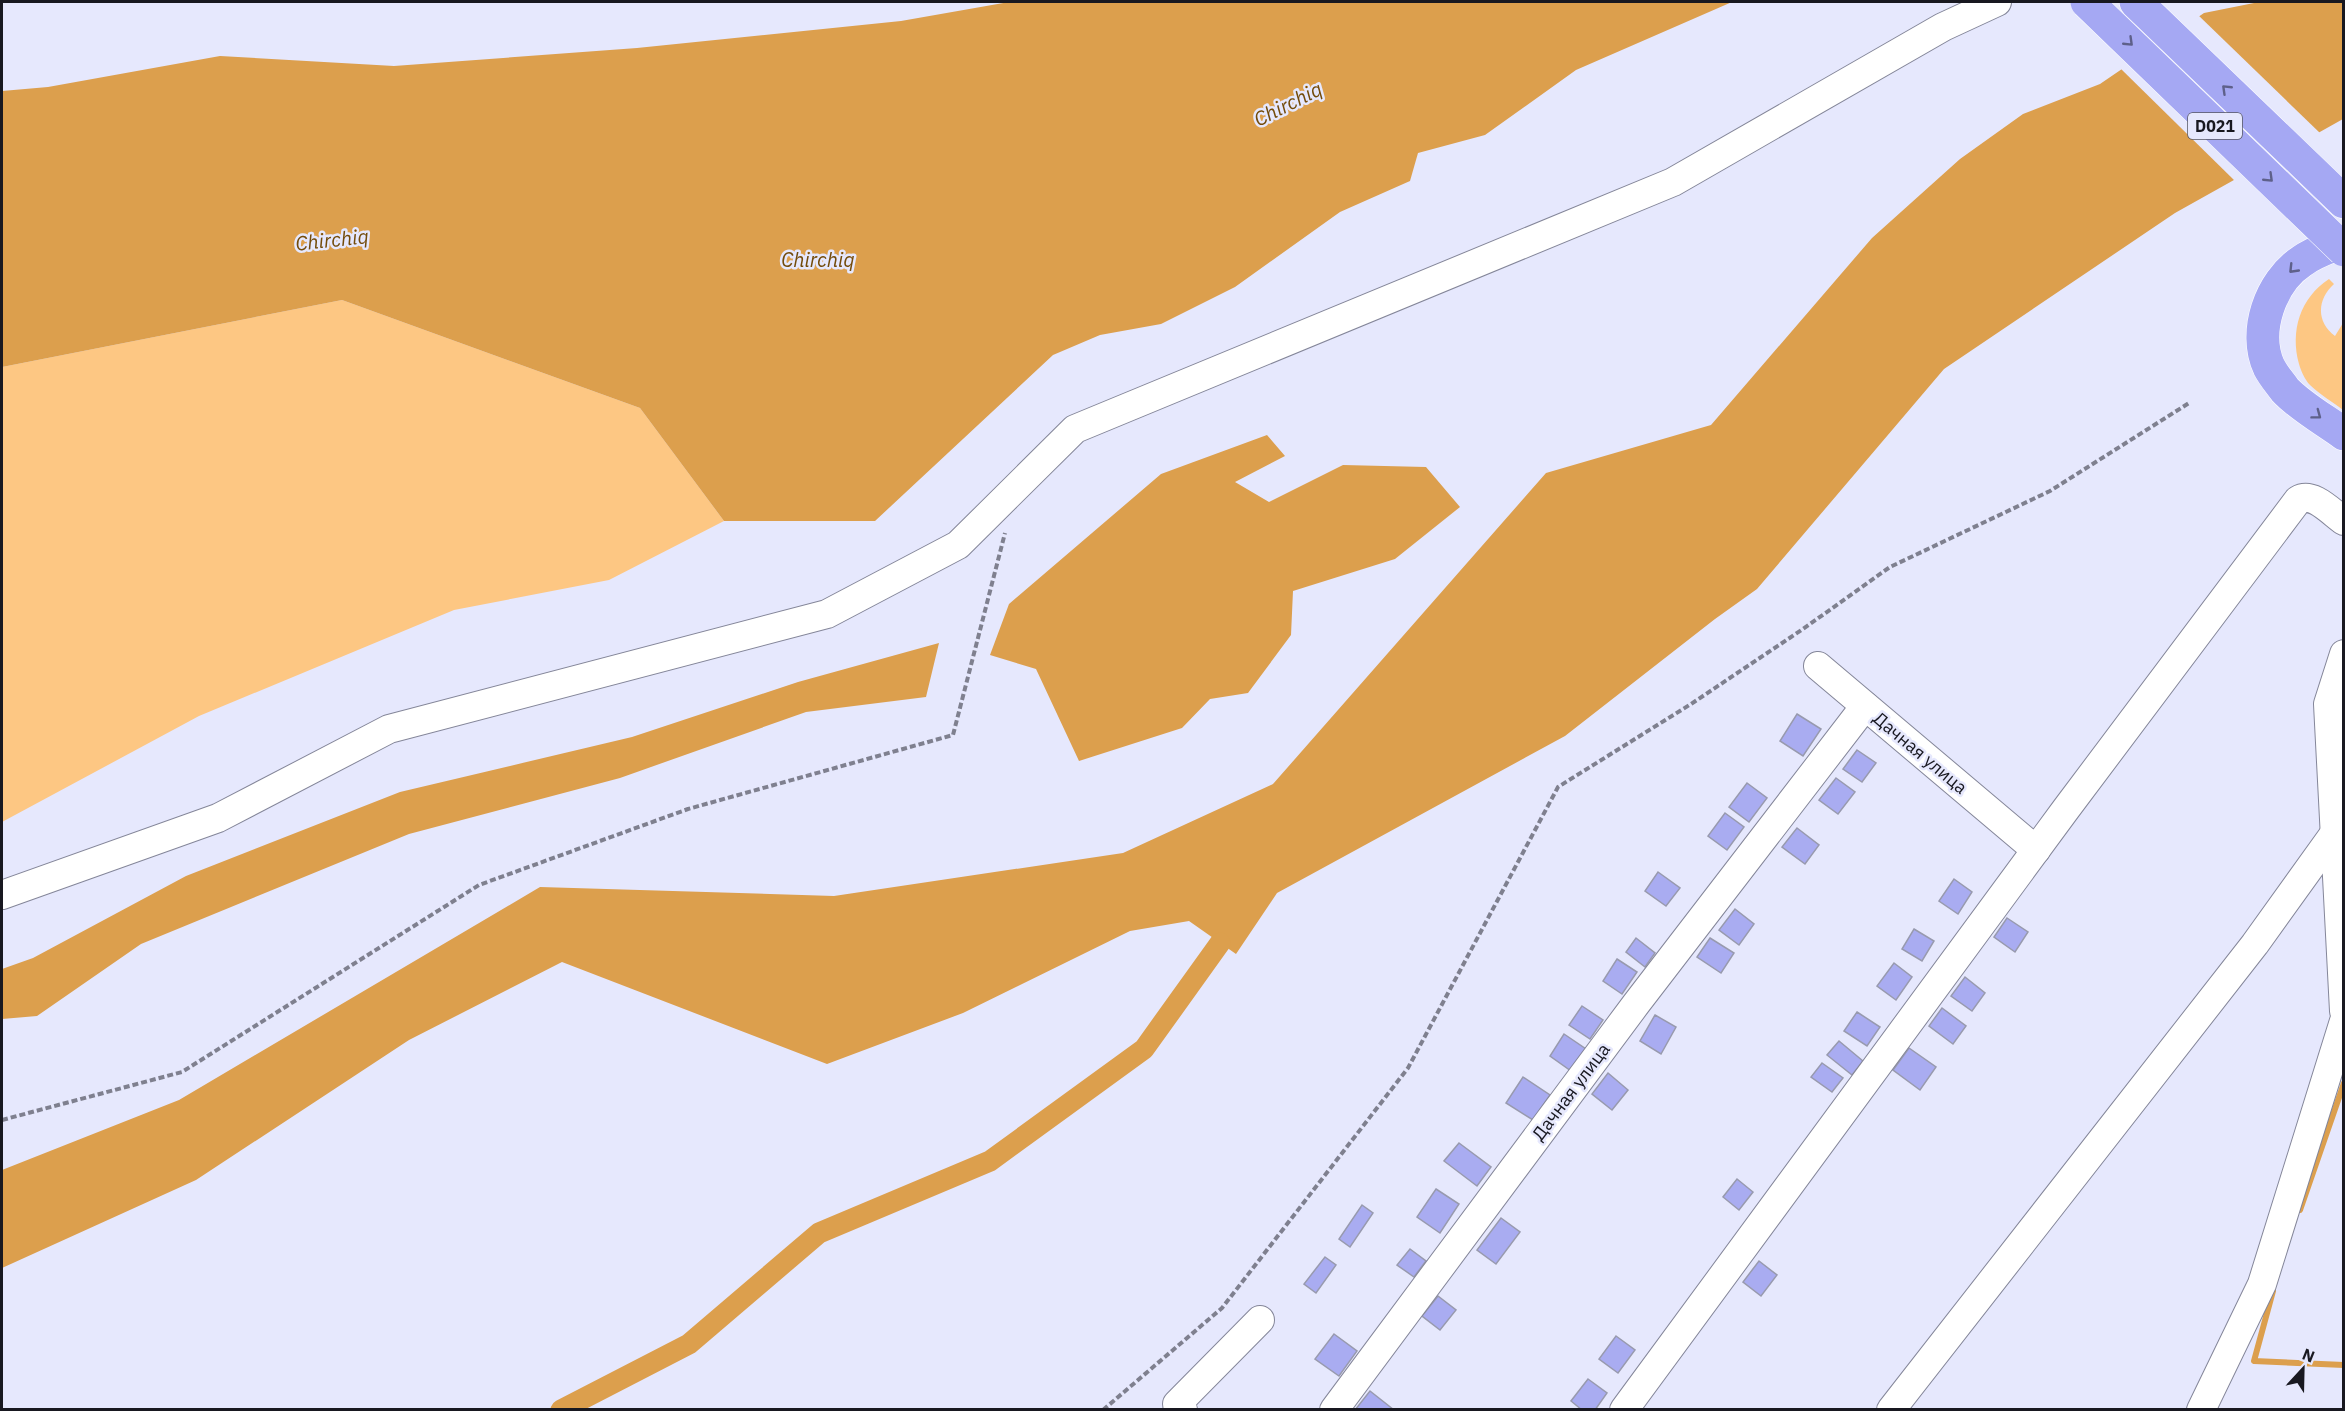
<svg xmlns="http://www.w3.org/2000/svg" width="2345" height="1411" font-family="'IBM Plex Sans',sans-serif">
  <style>
    .green { fill: #fdc783 }
    .water { fill: #dc9f4d }
    .pier { fill: #e6e8fd }
    .lines { fill: none; stroke-linecap: round; stroke-linejoin: round }
    .stream { stroke: #dc9f4d; stroke-width: 6 }
    .canal { stroke: #dc9f4d; stroke-width: 21 }
    .building { fill: #a9acf1; stroke: #989aae; stroke-width: 1.5 }
    .minor-casing { stroke: #848699; stroke-width: 30 }
    .highway-casing { stroke: #fff; stroke-width: 34 }
    .path { stroke: #7f808f; stroke-width: 4; stroke-dasharray: 6 3; stroke-linecap: butt }
    .minor { stroke: #fff; stroke-width: 28 }
    .highway { stroke: #a5a8f3; stroke-width: 33 }
    .highway-bridge-casing { stroke: #fff; stroke-width: 34; stroke-linecap: butt }
    .highway-bridge { stroke: #a5a8f3; stroke-width: 33 }
    .oneway { stroke: #5e608a }
    .labels { text-anchor: middle; stroke-width: 5; stroke-linejoin: round; paint-order: stroke }
    .shield { fill: #e6e8fd; stroke: #565662; stroke-width: 1.5 }
    .shield-label { font-size: 16px; font-weight: bold; fill: #181820 }
    .street-label { font-size: 18px; fill: #181820; stroke: #e6e8fd }
    .water-label { font-size: 20px; font-style: italic; fill: #734b0a; stroke: #e6e8fd }
  </style>
  <rect width="100%" height="100%" fill="#e6e8fd"/>
  <g class="green">
    <path d="M2329 279 2334 284C2317 299 2316 322 2335 336L2343 323V410C2333 402 2319 394 2310 385 2305 380 2301 371 2299 364 2290 331 2300 298 2329 279Z"/>
    <path d="M342 300 640 408 724 521 609 580 454 610 199 716 2 822V367Z"/>
  </g>
  <g class="water">
    <path d="M1009 2H1732L1576 70 1485 135 1418 153 1410 181 1340 212 1235 287 1161 324 1100 335 1053 355 875 521H724L640 408 342 300 2 367V91L48 87 220 56 394 66 637 48 901 21Z"/>
    <path d="M2259 2H2343V119L2175 213 1944 369 1757 589 1715 619 1565 736 1277 893 1236 954 1189 921 1130 931 963 1013 827 1064 562 962 409 1040 196 1180 2 1268V1170L179 1100 540 887 834 896 1123 853 1273 784 1546 473 1711 425 1872 238 1960 159 2023 114 2100 84 2204 13Z"/>
    <path d="M1267 435 1285 456 1235 482 1269 502 1343 465 1426 467 1460 507 1395 559 1293 591 1291 635 1248 693 1210 699 1182 728 1079 761 1036 669 990 655 1009 604 1161 474Z"/>
    <path d="M939 643 926 697 806 712 620 778 409 834 141 944 37 1016 2 1019V969L33 958 186 876 400 792 632 737 798 682Z"/>
  </g>
  <path class="pier" d="M2197 14 2321 134 2236 182 2119 67Z"/>
  <g class="lines">
    <g class="stream">
      <path d="M2300 1210 2344 1083"/>
      <path d="M2273 1291 2254 1361 2344 1365"/>
    </g>
    <path class="canal" d="M561 1410 689 1344 819 1233 990 1161 1144 1049 1220 943"/>
  </g>
  <g class="building">
    <path d="M1797 714 1821 729 1803 756 1780 741Z"/>
    <path d="M1857 750 1876 763 1862 782 1843 769Z"/>
    <path d="M1836 778 1855 792 1838 814 1819 800Z"/>
    <path d="M1747 783 1767 798 1749 822 1729 807Z"/>
    <path d="M1725 813 1744 827 1727 850 1708 836Z"/>
    <path d="M1797 828 1819 845 1805 864 1782 847Z"/>
    <path d="M1658 872 1680 888 1666 906 1645 891Z"/>
    <path d="M1954 879 1972 892 1958 914 1939 901Z"/>
    <path d="M1735 909 1754 924 1739 945 1719 930Z"/>
    <path d="M2007 918 2028 932 2015 952 1994 937Z"/>
    <path d="M1914 929 1934 941 1922 961 1902 949Z"/>
    <path d="M1636 938 1655 953 1645 967 1626 952Z"/>
    <path d="M1710 938 1734 953 1721 973 1697 957Z"/>
    <path d="M1617 959 1637 972 1622 994 1603 981Z"/>
    <path d="M1894 963 1912 977 1896 1000 1877 986Z"/>
    <path d="M1965 977 1985 993 1972 1011 1951 996Z"/>
    <path d="M1582 1006 1603 1020 1590 1039 1569 1025Z"/>
    <path d="M1942 1008 1966 1026 1953 1044 1929 1026Z"/>
    <path d="M1857 1012 1880 1027 1867 1046 1844 1031Z"/>
    <path d="M1655 1015 1676 1027 1661 1054 1640 1041Z"/>
    <path d="M1564 1034 1586 1049 1571 1071 1550 1056Z"/>
    <path d="M1839 1041 1863 1061 1852 1075 1827 1055Z"/>
    <path d="M1909 1048 1936 1067 1920 1090 1893 1070Z"/>
    <path d="M1822 1063 1843 1078 1832 1092 1811 1077Z"/>
    <path d="M1608 1073 1628 1090 1612 1110 1592 1094Z"/>
    <path d="M1523 1077 1550 1095 1533 1120 1506 1103Z"/>
    <path d="M1459 1143 1491 1167 1477 1186 1444 1161Z"/>
    <path d="M1737 1179 1753 1192 1739 1210 1723 1197Z"/>
    <path d="M1436 1189 1459 1204 1440 1233 1417 1217Z"/>
    <path d="M1362 1205 1373 1213 1350 1247 1339 1239Z"/>
    <path d="M1501 1218 1520 1232 1496 1264 1477 1250Z"/>
    <path d="M1410 1249 1426 1261 1414 1277 1397 1265Z"/>
    <path d="M1325 1257 1336 1265 1316 1293 1304 1284Z"/>
    <path d="M1759 1261 1777 1275 1761 1296 1743 1282Z"/>
    <path d="M1438 1296 1456 1310 1440 1330 1422 1316Z"/>
    <path d="M1334 1334 1357 1351 1339 1376 1315 1359Z"/>
    <path d="M1616 1336 1635 1350 1618 1373 1599 1359Z"/>
    <path d="M1588 1379 1607 1393 1595 1410H1582L1571 1401Z"/>
    <path d="M1370 1391 1394 1410H1355Z"/>
  </g>
  <g class="lines">
    <defs>
      <g id="minor">
        <path d="M2344 654 2328 704 2344 1011"/>
        <path d="M1818 666 2036 850"/>
        <path d="M2 895 218 818 389 729 827 614 958 545 1075 429 1673 182 1943 27 1997 2"/>
        <path d="M1183 1410 1177 1404 1260 1320"/>
        <path d="M1334 1410 1636 1004 1865 706"/>
        <path d="M1624 1410 2066 809 2298 500C2313 491 2332 513 2344 521"/>
        <path d="M1891 1410 2255 944 2334 834"/>
        <path d="M2201 1410 2262 1284 2344 1021"/>
      </g>
      <g id="highway">
        <path d="M2136 2 2344 202"/>
        <path d="M2344 241C2330 247 2314 252 2302 261 2270 282 2253 332 2269 367 2273 375 2280 383 2285 390 2301 407 2325 420 2344 434"/>
      </g>
    </defs>
    <use href="#minor" class="minor-casing"/>
    <use href="#highway" class="highway-casing"/>
    <g class="path">
      <path d="M2 1120 182 1072 479 885 688 809 953 735 1005 533"/>
      <path d="M1103 1410 1222 1308 1408 1068 1558 787 1691 704 1803 629 1890 567 2050 491 2189 403"/>
    </g>
    <use href="#minor" class="minor"/>
    <use href="#highway" class="highway"/>
    <defs>
      <path id="highway-bridge" d="M2087 2 2344 250"/>
    </defs>
    <use href="#highway-bridge" class="highway-bridge-casing"/>
    <use href="#highway-bridge" class="highway-bridge"/>
  </g>
  <defs><path id="oneway-chevron" d="M-2-3.5L2.5 0L-2 3.5" fill="none" stroke-width="1.6" stroke-linecap="round" stroke-linejoin="round" transform="scale(1.5)"/></defs>
  <g class="oneway">
    <use href="#oneway-chevron" transform="translate(2129 42) rotate(44)"/>
    <use href="#oneway-chevron" transform="translate(2226 89) rotate(-136)"/>
    <use href="#oneway-chevron" transform="translate(2269 178) rotate(44)"/>
    <use href="#oneway-chevron" transform="translate(2293 269) rotate(134)"/>
    <use href="#oneway-chevron" transform="translate(2317 415) rotate(37)"/>
  </g>
  <g class="labels">
    <rect class="shield" x="2188" y="113" width="54" height="26" rx="4.5"/>
    <g class="shield-label">
      <text x="2215" y="132">D021</text>
    </g>
    <g class="street-label">
      <text transform="translate(1920 753) rotate(40)" y="6">Дачная улица</text>
      <text transform="translate(1571 1092) rotate(-53)" y="6">Дачная улица</text>
    </g>
    <g class="water-label">
      <text transform="translate(1288 104) rotate(-27)" y="7">Chirchiq</text>
      <text transform="translate(332 240) rotate(-6)" y="7">Chirchiq</text>
      <text x="818" y="267">Chirchiq</text>
    </g>
  </g>
  <rect width="2345" height="1411" fill="none" stroke="#181820" stroke-width="6"/>
  <g transform="translate(2303 1369) rotate(22)" stroke="#e6e8fd" stroke-width="4.5" paint-order="stroke">
  <path d="M0-4.5L10 22L0 15L-10 22Z" fill="#181820"/>
  <text y="-9" font-size="16" font-weight="bold" text-anchor="middle" fill="#181820">N</text>
  </g>
</svg>
